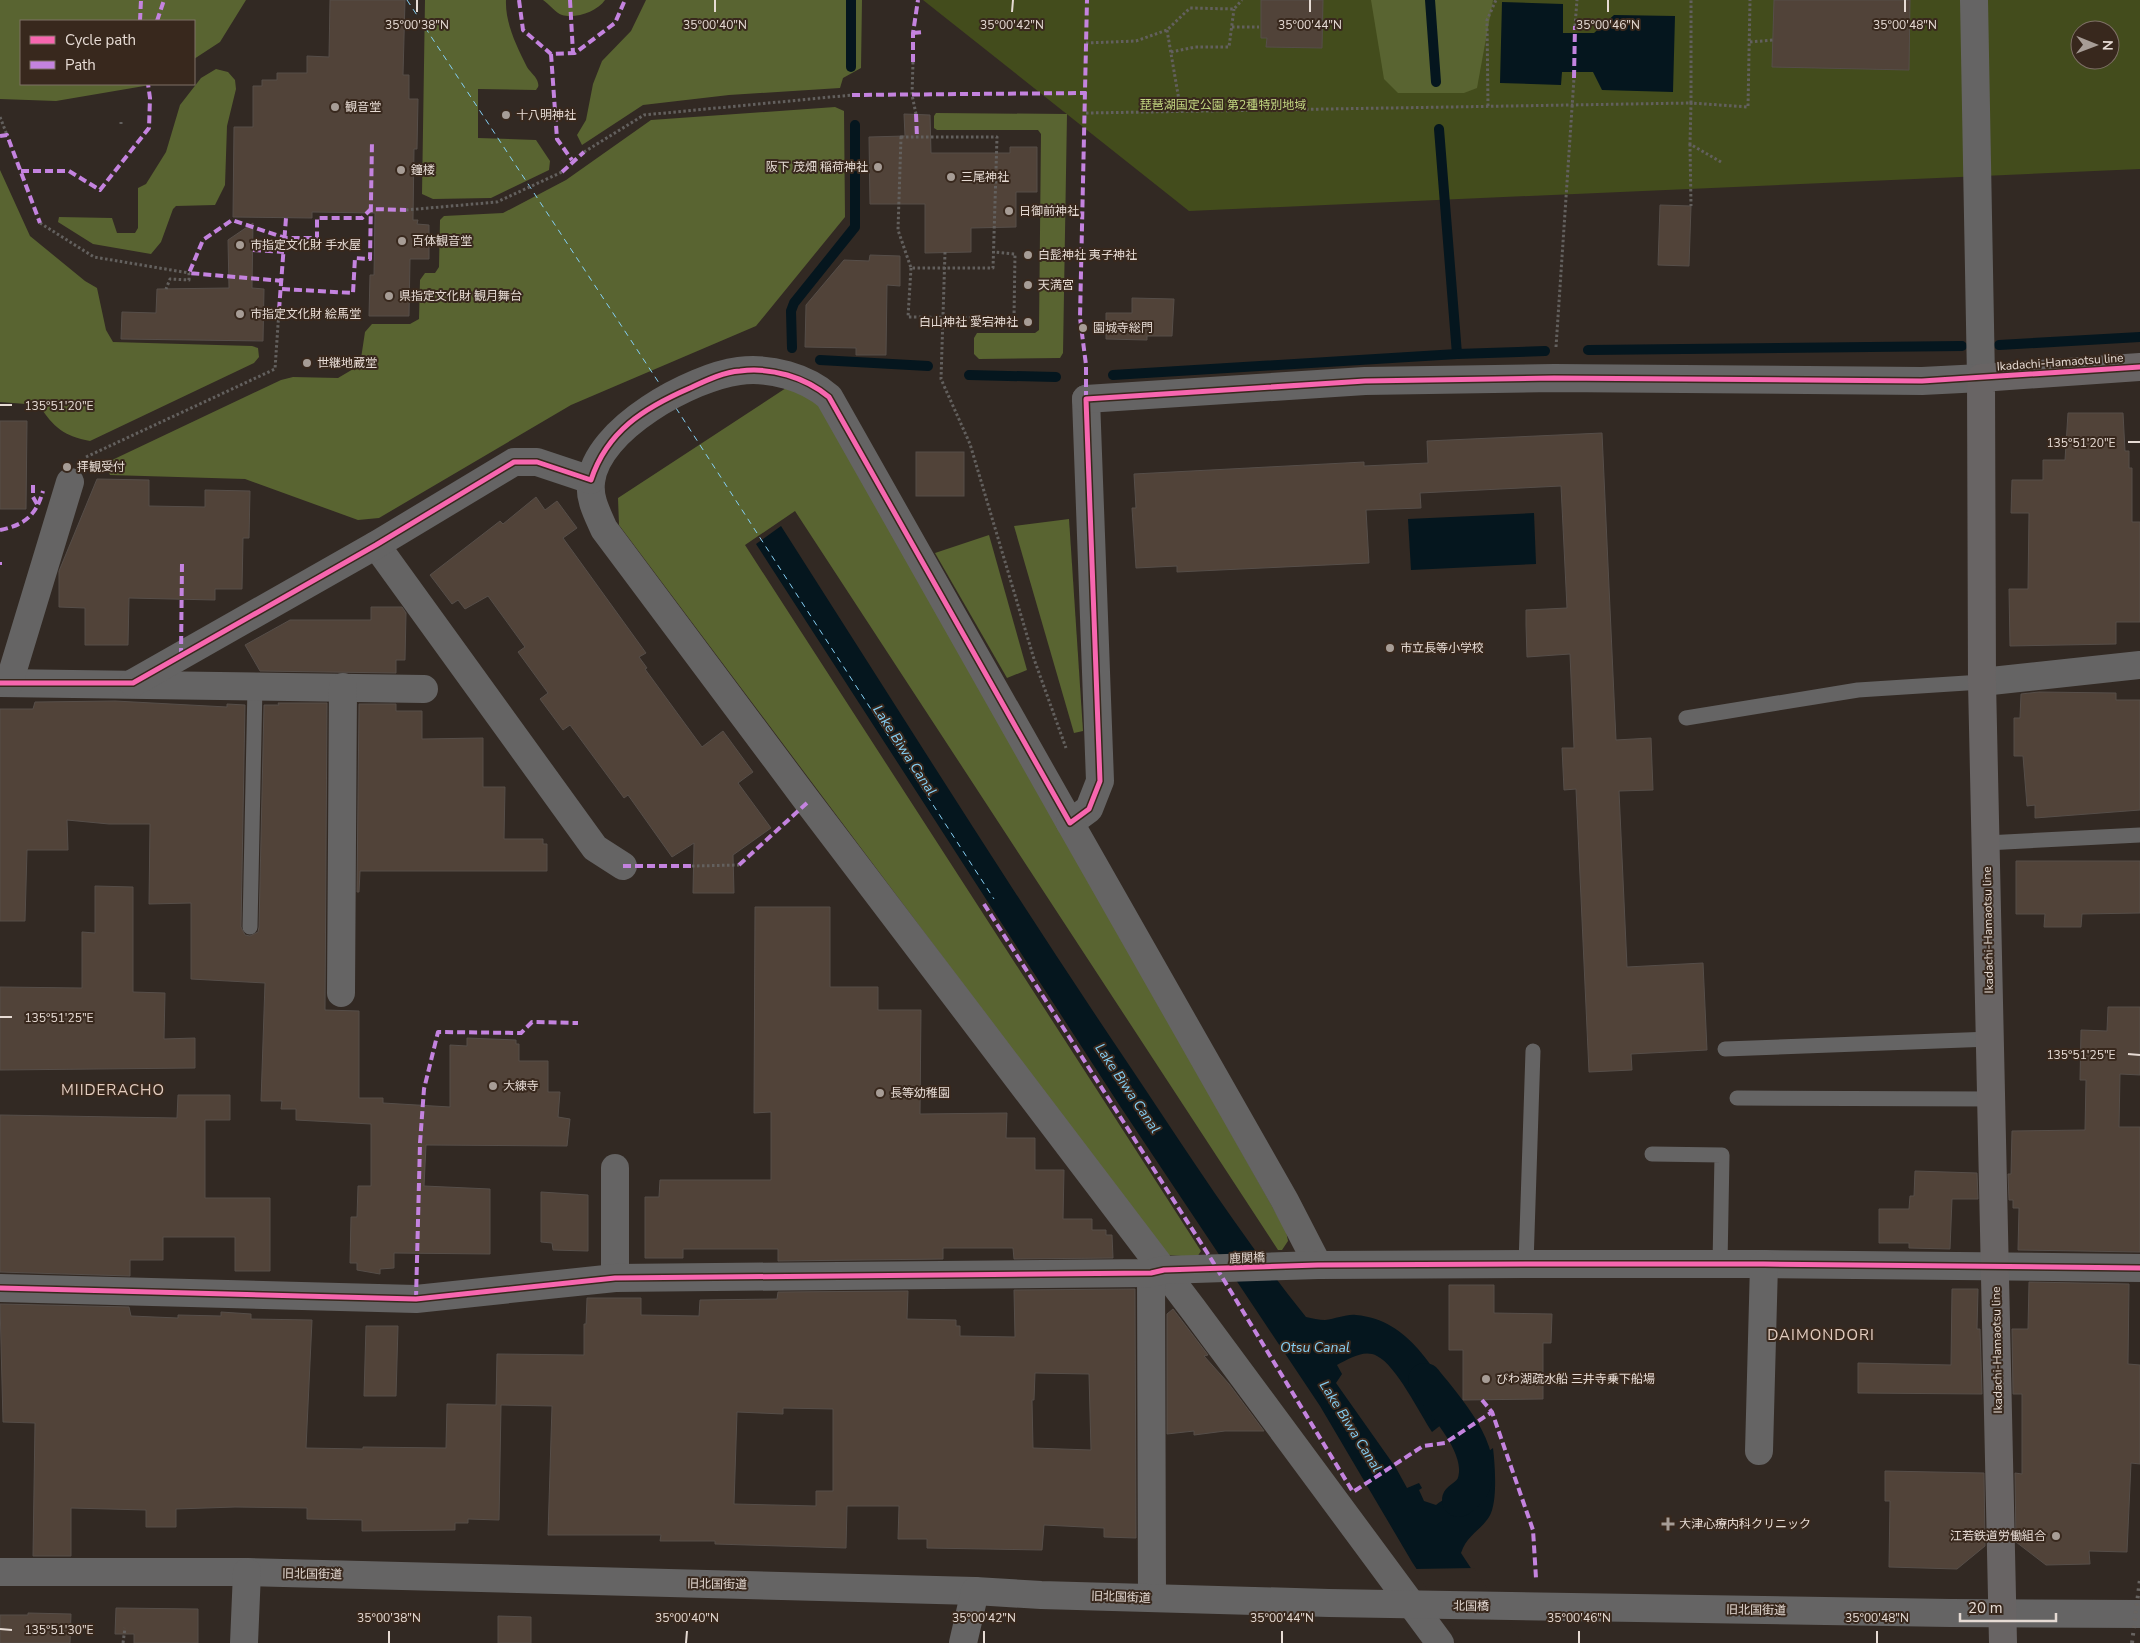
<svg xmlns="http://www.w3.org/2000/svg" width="2140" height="1643" font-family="'Nunito Sans','Noto Sans JP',sans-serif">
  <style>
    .green { fill: #434c1c; fill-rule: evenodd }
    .forest { fill: #596431 }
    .water { fill: #05161e }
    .pier { fill: #322923 }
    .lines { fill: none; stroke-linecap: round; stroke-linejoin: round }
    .stream { stroke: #05161e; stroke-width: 10 }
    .canal { stroke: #05161e; stroke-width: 34 }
    .ferry { stroke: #85cff4; stroke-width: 1; stroke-dasharray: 6 5; stroke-linecap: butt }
    .building { fill: #514339; stroke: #564e49; fill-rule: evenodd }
    .path { stroke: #63605e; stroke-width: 3; stroke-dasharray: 2.5 2.5; stroke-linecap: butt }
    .service { stroke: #656464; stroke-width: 15 }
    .minor { stroke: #656464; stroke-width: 28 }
    .tertiary { stroke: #656464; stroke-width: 28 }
    .primary { stroke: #686464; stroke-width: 28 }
    .rail { stroke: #686461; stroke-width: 4; stroke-dasharray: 2.5 5; stroke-linecap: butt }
    .quiet { stroke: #c483df; stroke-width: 4; stroke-dasharray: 8 4; stroke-linecap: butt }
    .cycleway-casing { stroke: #38281d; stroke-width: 8 }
    .cycleway { stroke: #f766af; stroke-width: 5 }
    .ticks { fill: none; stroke: #e6dbd4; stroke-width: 2 }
    .poi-dot { fill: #a79d96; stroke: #38281d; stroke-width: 2 }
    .labels { text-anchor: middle; stroke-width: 4; stroke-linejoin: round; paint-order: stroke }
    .park-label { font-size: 12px; fill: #c2d781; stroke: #38281d }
    .poi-label { font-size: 12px; fill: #e6dbd4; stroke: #38281d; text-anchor: start }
    .street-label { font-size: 12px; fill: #e6dbd4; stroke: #38281d }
    .water-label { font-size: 14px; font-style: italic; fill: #85cff4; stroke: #38281d }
    .quarter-label { font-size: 15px; letter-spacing: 1px; fill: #e3cdc0; stroke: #38281d }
    .ticks-label { font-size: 12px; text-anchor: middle; fill: #e6dbd4; stroke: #38281d; stroke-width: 4; stroke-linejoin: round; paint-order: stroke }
  </style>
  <rect width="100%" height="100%" fill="#322923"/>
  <path class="green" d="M923 0H2140V169L1189 211ZM2080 30H2110V60H2080Z"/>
  <g class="forest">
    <path d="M0 0H246L220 42 194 59V21H21V84H156L56 101 0 99Z"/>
    <path d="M425 0H506C505 23 517 47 527 67 530 72 537 77 538 83 539 87 538 87 536 90L478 89V138L536 140 550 161 549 170 491 198 433 199 422 194Z"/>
    <path d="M543 0H605C597 12 575 19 562 15 556 13 549 4 543 0Z"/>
    <path d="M646 0H862L861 68 843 78 840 88 729 95 643 105 582 145 577 135 586 120 593 84 602 61 631 31Z"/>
    <path d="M1371 0H1493L1477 88 1464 93H1398L1384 79Z"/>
    <path d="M216 69 228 72 235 80 236 89 227 126 225 185 215 205 176 206 173 209 161 242 151 254 93 244 58 222 59 217 112 218 117 233H135L138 228V188L146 184 166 152 180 105 201 78Z"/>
    <path d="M835 107 844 111 845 217 756 326 571 405 379 518 358 520 245 479 110 475 107 468 110 461 281 380 293 377 338 378 360 365 365 332 372 324H410L419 319 420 280 425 273H435L439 267 440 220 444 216 503 213 566 180 651 120Z"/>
    <path d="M936 113 1067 114 1063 353 1060 358 979 359 974 354V338L977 333H1035L1039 330 1041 134 1038 130H937L934 128V116Z"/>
    <path d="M0 170 30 236 85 281 97 288 106 330 113 342 252 346 258 348 259 357 254 363 90 441C64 436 54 428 39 405L0 402Z"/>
    <path d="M786 388 819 400 1286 1231 1288 1241 1282 1250H1278L795 511 745 545 1201 1251 1197 1257 1166 1255 619 525 618 498Z"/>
    <path d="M1069 519 1083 731 1074 733 1014 526Z"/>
    <path d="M989 535 1027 670 1007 678 935 553Z"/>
  </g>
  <g class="water">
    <path d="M1502 2 1563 4V33H1594L1614 15 1675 16 1673 92 1602 90 1593 72H1562L1561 85 1500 83Z"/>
    <path d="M1534 513 1536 564 1411 570 1408 519Z"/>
    <path d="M781 526C895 704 1007 884 1125 1059 1184 1147 1240 1235 1306 1317 1312 1318 1319 1320 1325 1320 1336 1319 1346 1314 1356 1315 1410 1320 1433 1369 1460 1410L1432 1432C1420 1414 1396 1365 1377 1356 1364 1349 1349 1359 1337 1365L1342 1374 1336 1383 1396 1468 1407 1488 1419 1483 1422 1488 1419 1490 1424 1501 1436 1505C1452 1493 1461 1491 1463 1470L1493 1448C1495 1465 1498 1503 1489 1517 1480 1531 1467 1535 1461 1553L1520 1643H1465L1412 1562 1320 1406 1120 1106 756 544Z"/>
  </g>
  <path class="pier" d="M1474 1568 1522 1642 1523 1643H1462L1414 1569Z"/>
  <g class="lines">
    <g class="stream">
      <path d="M1430 0 1436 82"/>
      <path d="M851 67V0"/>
      <path d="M1439 129 1457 354"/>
      <path d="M1999 345 2140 337"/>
      <path d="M792 348 791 311 794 303 855 227V125"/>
      <path d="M1588 350 1962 346"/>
      <path d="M820 360 928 366"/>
      <path d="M969 375 1056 377"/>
      <path d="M1113 375 1457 354 1545 351"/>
    </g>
    <path class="canal" d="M1425 1380C1445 1406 1488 1451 1473 1486 1471 1491 1464 1496 1459 1500"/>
    <g class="ferry">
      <path d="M407 0 661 386"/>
      <path d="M676 408 994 899"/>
    </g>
  </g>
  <g class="building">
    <path d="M330 0H405L403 75H409V99H418L417 149H414L413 220H418L417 224 429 225V259H410L409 316H369L370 275H374L375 213 312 212V218L233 217 234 127H253V86H262V80H277V73H307V56L329 57Z"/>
    <path d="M1261 0H1323L1322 48 1266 47 1267 38H1261Z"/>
    <path d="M1774 0H1910L1909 70 1772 67Z"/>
    <path d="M904 114 930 115 931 153H1010V147H1037V192H1016V227L971 228V252L925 253V204H870L869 137 905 136Z"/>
    <path d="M1660 205 1691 206 1689 266 1658 265Z"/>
    <path d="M253 223 252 288 264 289 263 341 121 339 122 312 156 313 157 289 229 288 228 240Z"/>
    <path d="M870 255 900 256V286L887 285 886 355H856V348L805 347 806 305 844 260 869 261Z"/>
    <path d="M1132 298 1174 299 1172 336H1147V340L1106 339V313H1132Z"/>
    <path d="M2068 413H2123L2125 451H2129V468H2132V522H2140V622H2116V644L2010 646 2009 589H2028L2029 513H2011L2012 480H2043V460H2065Z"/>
    <path d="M0 421H27L26 509H0Z"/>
    <path d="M1602 433 1616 740 1651 738 1653 790 1619 791 1627 967 1703 963 1707 1050 1631 1054 1632 1070 1589 1072 1576 789 1564 790 1562 748H1574L1570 654 1527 657 1526 625V610L1567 608 1561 486 1420 493 1421 508 1366 510 1369 563 1177 572V566L1136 568 1132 508H1136L1134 474 1364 462V466L1428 463 1427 441Z"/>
    <rect x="916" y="452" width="48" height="44"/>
    <path d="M97 479 149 480V506L205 507V490L250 491 249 538H243L242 589H215V600L129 598 128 645H85V608L59 607V571Z"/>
    <path d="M536 497 545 510 557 501 577 528 563 538 646 653 639 657 647 668 645 669 702 747 723 731 753 772 738 783 771 828 733 855 734 893H693L694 843 672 857 628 795 624 798 570 725 563 730 540 699 548 693 518 652 525 647 488 596 465 609 458 600 452 604 430 575 500 521 503 524Z"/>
    <path d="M371 607H402L406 613 405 660H396V673L260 671 245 645 290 620H371Z"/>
    <path d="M2039 692 2116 693V700H2140V810L2035 818V805L2027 806 2023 756H2014V718H2020L2021 694Z"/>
    <path d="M115 701 227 707V704L245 705 241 927 245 935 250 936 258 932 259 927 264 705H279L278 703H327L325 1010 359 1011V1098H383V1103L450 1107V1045L467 1046V1038L516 1040V1044H519V1061H548V1092H560L558 1117 570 1119 567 1146 426 1145 424 1186 490 1189V1254L394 1253V1268L380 1269V1274L357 1270V1263H350L351 1217H357L358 1186H371V1124L296 1120V1109H281L282 1101H261L265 983 191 979V903L149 904 150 824H109L67 820 68 850H27L25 921H0V709H33L35 702Z"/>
    <path d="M359 704H396V711H422V739L483 738V787H505L504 839H543V844H547V871H360L359 892H357Z"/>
    <path d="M2016 861H2140V913L2082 914 2081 927H2044L2045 914H2016Z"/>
    <path d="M95 886 133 887V992L165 993 164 1039 195 1038V1068L0 1070V987L82 988V932L95 933Z"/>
    <path d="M755 907H830V987H878V1010H921L920 1114 1007 1113 1006 1138H1035V1170H1064L1063 1219H1092V1230H1106V1235H1112L1113 1258 1014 1259 1013 1248H943V1259L778 1261V1249H683V1258H645V1197H659L660 1180H771V1112L754 1113Z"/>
    <path d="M2108 1007H2140V1075L2120 1074 2119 1127H2140V1252L2018 1250 2019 1208H2013V1200H2009L2008 1174H2011L2012 1131 2085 1130 2086 1080H2080L2081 1030 2107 1031Z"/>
    <path d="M178 1095H230V1120H205V1198H270V1271H235V1237H163V1260H130V1276L0 1272V1115L177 1118Z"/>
    <path d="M1915 1171 1977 1173 1978 1199H1952L1950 1249 1909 1248V1243H1879V1209H1909L1910 1196H1914Z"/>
    <path d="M541 1192 588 1195V1251L553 1250 552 1243 541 1242Z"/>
    <path d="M2029 1282 2129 1284 2128 1364 2140 1365V1464L2131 1463 2127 1552 2089 1551 2090 1564 2046 1565 2016 1542 2015 1473 2022 1474V1394H2013L2012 1329H2028Z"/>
    <path d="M1449 1285H1494V1313L1552 1314 1551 1343H1543V1399L1463 1400V1350H1449Z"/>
    <path d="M1135 1289 1136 1538 1104 1537V1528L1044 1525 1042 1550 927 1548V1539H898L899 1506H847L846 1548 715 1544V1541H660L661 1535H548L552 1406 501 1405 499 1520 468 1519V1523H455V1530L362 1531V1520L307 1519V1508L235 1507 176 1509V1527H146V1510L71 1508V1556H33L35 1423 3 1422 0 1304 129 1307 131 1316 178 1318V1315L221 1316V1312L251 1314V1319L312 1320 306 1448 363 1449V1447L446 1448 447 1404 496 1405 497 1354 584 1355V1324H586L587 1298H641V1315L699 1316 700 1300 777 1299 778 1292 908 1291 907 1319 956 1320V1326H960V1336L1015 1337 1014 1290ZM1035 1373 1089 1374 1091 1450 1033 1448 1032 1400H1034ZM783 1408 833 1409V1491H816V1506L734 1504 737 1412 783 1414Z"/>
    <path d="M1952 1289H1978L1977 1329H1980L1982 1394 1858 1393V1363L1951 1365Z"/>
    <path d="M1173 1309 1208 1355 1204 1356 1229 1384 1264 1431H1225L1194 1435V1431L1167 1434V1314Z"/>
    <path d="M366 1326H398L396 1396H364Z"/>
    <path d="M1885 1471 1984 1473 1985 1546 1957 1569 1889 1567 1890 1501H1885Z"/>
    <path d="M116 1608 198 1609V1643H134V1634H115Z"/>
    <path d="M28 1613 71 1614 70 1643H0V1615H28Z"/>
    <path d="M498 1616 531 1617V1643H498Z"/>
  </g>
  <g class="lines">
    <g class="path">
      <path d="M1575 26 1577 0"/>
      <path d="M1232 27H1259"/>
      <path d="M1167 30 1181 112"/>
      <path d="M1750 42 1773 40"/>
      <path d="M1086 43 1136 41 1167 30 1190 8 1234 9 1242 0"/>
      <path d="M1171 52 1195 47H1229L1234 9"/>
      <path d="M913 62 912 95 916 114"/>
      <path d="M1488 106 1487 20 1496 0"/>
      <path d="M1086 113 1691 103V0"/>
      <path d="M532 115H555"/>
      <path d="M0 117 7 135"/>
      <path d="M121 124V122"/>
      <path d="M901 137H997L993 268H911L898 230Z"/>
      <path d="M1690 144 1691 206"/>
      <path d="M584 152 644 115 852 95"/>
      <path d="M1721 162 1690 144 1691 103 1748 107 1750 0"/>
      <path d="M406 210 497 202 562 172"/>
      <path d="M40 223 94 257 189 273V280L170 279 166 289"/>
      <path d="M945 252 941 379 970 444 1034 659 1066 748"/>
      <path d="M911 268 908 317 1014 318 1015 254 994 252"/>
      <path d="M1556 347 1574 78"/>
      <path d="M86 457 275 369 279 310"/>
      <path d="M692 866 739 865"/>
      <path d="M123 1643 125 1628"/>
    </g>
    <g class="service">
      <path d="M1686 718 1858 690 1982 682"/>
      <path d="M1986 843 2140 835"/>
      <path d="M250 927 255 686"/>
      <path d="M1725 1049 1991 1039"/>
      <path d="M1737 1098 1992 1099"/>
      <path d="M1652 1154 1722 1155 1720 1264"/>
      <path d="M1526 1264 1533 1051"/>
    </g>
    <g class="minor">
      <path d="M1974 0 1981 378"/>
      <path d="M1086 399 1100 781 1089 809 1070 823 829 397C806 377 770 367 739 371 692 377 596 429 591 482 589 499 597 513 604 529L808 802 1193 1309 1440 1643"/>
      <path d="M376 545 595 848 623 866"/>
      <path d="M1982 682 2140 665"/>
      <path d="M0 683 424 689"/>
      <path d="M9 683 70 482"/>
      <path d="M133 683 376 545 514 462H537L591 480"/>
      <path d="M1070 823 1285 1201 1318 1265"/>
      <path d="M341 993 343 687"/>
      <path d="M615 1168V1278"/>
      <path d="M1151 1273 1152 1598"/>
      <path d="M0 1288 416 1299 615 1278 1151 1273 1164 1270 1318 1265 1526 1264H1764L2140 1268"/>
      <path d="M1759 1451 1764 1264"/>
      <path d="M0 1572H247L975 1591"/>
      <path d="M244 1643 247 1572"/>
    </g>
    <g class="tertiary">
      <path d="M1086 399 1365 381 1554 378 1922 381 1981 378"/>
      <path d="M963 1643 975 1591 1041 1595 1329 1603 1951 1613 2140 1614"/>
    </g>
    <path class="primary" d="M2003 1643 1982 682 1981 378 2140 367"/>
    <path class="rail" d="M2132 1643 2140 1579"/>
    <g class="quiet">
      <path d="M519 0 523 30 551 54 575 53 615 23 625 0"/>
      <path d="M570 0 573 53"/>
      <path d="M140 21 141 0"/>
      <path d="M157 21 164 0"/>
      <path d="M913 33 924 32"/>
      <path d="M551 54 557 139 572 160"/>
      <path d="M913 62V33L918 0"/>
      <path d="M1574 78 1575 26"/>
      <path d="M852 95 1086 93"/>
      <path d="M916 114 917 137"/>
      <path d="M0 136 7 135 40 223"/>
      <path d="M21 171H69L100 190 149 128 150 98 148 84"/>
      <path d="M562 172 584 152"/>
      <path d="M253 250 284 252"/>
      <path d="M283 281 189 273 203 240 232 220 285 238H317V218H362L371 209 406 210"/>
      <path d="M282 289 353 293 355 258 370 259 372 142"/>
      <path d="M279 310 286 218"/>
      <path d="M1086 399V365L1080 318 1087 0"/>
      <path d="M33 485V497L37 504"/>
      <path d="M0 530C24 525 36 516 43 491"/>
      <path d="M0 562V565"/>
      <path d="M181 656 182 564"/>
      <path d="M739 865 808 802"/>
      <path d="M623 866H692"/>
      <path d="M984 904 1208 1254 1353 1492 1423 1446 1445 1443 1492 1412"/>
      <path d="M416 1299 420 1143 424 1089 438 1032 521 1033 532 1022 578 1023"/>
      <path d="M1482 1400 1492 1412 1533 1530 1536 1578"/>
    </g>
    <defs>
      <g id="cycleway">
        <path d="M0 683H133L376 545 514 462H537L591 480C607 431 644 408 690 388 705 381 723 372 740 371 771 367 805 377 829 397L1070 823 1089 809 1100 781 1086 399 1365 381 1554 378 1922 381 2140 367"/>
        <path d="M0 1288 416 1299 615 1278 1151 1273 1164 1270 1318 1265 1526 1264H1764L2140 1268"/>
      </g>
    </defs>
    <use href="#cycleway" class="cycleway-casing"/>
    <use href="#cycleway" class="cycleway"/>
  </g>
  <path class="ticks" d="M417 12V0M715 12V0M1012 12 1013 0M1310 12V0M1608 12V0M1905 12V0M0 405H12M2128 442H2140M0 1017H12M2128 1054 2140 1055M0 1629 12 1630M389 1643V1631M686 1643 687 1631M984 1643V1631M1282 1643V1631M1579 1643V1631M1877 1643V1631"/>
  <g class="poi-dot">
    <circle cx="335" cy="107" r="5"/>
    <circle cx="506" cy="115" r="5"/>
    <circle cx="878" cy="167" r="5"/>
    <circle cx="401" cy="170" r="5"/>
    <circle cx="951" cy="177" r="5"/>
    <circle cx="1009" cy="211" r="5"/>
    <circle cx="402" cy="241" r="5"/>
    <circle cx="240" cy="245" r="5"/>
    <circle cx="1028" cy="255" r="5"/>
    <circle cx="1028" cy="285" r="5"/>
    <circle cx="389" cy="296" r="5"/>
    <circle cx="240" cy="314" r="5"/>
    <circle cx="1028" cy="322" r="5"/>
    <circle cx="1083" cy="328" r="5"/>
    <circle cx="307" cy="363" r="5"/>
    <circle cx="67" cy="467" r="5"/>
    <circle cx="1390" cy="648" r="5"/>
    <circle cx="493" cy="1086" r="5"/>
    <circle cx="880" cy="1093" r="5"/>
    <circle cx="1486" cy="1379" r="5"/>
    <path d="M1665.5 1516.5h5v5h5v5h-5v5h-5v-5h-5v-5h5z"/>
    <circle cx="2056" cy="1536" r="5"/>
  </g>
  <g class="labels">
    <g class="park-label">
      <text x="1223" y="109">琵琶湖国定公園 第2種特別地域</text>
    </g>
    <g class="poi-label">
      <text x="345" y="111">観音堂</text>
      <text x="516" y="119">十八明神社</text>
      <text x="868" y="171" text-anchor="end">阪下 茂畑 稲荷神社</text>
      <text x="411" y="174">鐘楼</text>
      <text x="961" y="181">三尾神社</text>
      <text x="1019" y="215">日御前神社</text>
      <text x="412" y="245">百体観音堂</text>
      <text x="250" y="249">市指定文化財 手水屋</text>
      <text x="1038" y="259">白髭神社 夷子神社</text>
      <text x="1038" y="289">天満宮</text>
      <text x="399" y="300">県指定文化財 観月舞台</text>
      <text x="250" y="318">市指定文化財 絵馬堂</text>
      <text x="1018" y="326" text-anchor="end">白山神社 愛宕神社</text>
      <text x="1093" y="332">園城寺総門</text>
      <text x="317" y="367">世継地蔵堂</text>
      <text x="77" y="471">拝観受付</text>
      <text x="1400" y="652">市立長等小学校</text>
      <text x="503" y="1090">大練寺</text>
      <text x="890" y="1097">長等幼稚園</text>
      <text x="1496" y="1383">びわ湖疏水船 三井寺乗下船場</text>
      <text x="1679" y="1528">大津心療内科クリニック</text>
      <text x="2046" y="1540" text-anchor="end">江若鉄道労働組合</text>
    </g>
    <g class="street-label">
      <text transform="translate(2060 362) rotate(-4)" y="4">Ikadachi-Hamaotsu line</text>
      <text transform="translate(1988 930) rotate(-91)" y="4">Ikadachi-Hamaotsu line</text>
      <text transform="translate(1247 1258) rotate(-2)" y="4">鹿関橋</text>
      <text transform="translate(1997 1350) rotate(-91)" y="4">Ikadachi-Hamaotsu line</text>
      <text transform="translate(312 1574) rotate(1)" y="4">旧北国街道</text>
      <text transform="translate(717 1584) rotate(1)" y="4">旧北国街道</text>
      <text transform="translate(1121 1597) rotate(2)" y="4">旧北国街道</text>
      <text transform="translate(1471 1606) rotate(1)" y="4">北国橋</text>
      <text transform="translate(1756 1610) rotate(1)" y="4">旧北国街道</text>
    </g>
    <g class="water-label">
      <text transform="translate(905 750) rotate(57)" y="5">Lake Biwa Canal</text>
      <text transform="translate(1128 1088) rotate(56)" y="5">Lake Biwa Canal</text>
      <text x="1315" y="1352">Otsu Canal</text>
      <text transform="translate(1351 1426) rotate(58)" y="5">Lake Biwa Canal</text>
    </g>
    <g class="quarter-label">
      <text x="113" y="1095">MIIDERACHO</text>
      <text x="1821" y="1340">DAIMONDORI</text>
    </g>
  </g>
  <g class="ticks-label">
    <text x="417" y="29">35°00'38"N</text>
    <text x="715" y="29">35°00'40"N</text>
    <text x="1012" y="29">35°00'42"N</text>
    <text x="1310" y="29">35°00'44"N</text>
    <text x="1608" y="29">35°00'46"N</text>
    <text x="1905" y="29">35°00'48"N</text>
    <text x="59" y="410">135°51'20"E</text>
    <text x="2081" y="447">135°51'20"E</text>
    <text x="59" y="1022">135°51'25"E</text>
    <text x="2081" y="1059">135°51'25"E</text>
    <text x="389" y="1622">35°00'38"N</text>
    <text x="687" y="1622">35°00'40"N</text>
    <text x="984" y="1622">35°00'42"N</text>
    <text x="1282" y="1622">35°00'44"N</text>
    <text x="1579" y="1622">35°00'46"N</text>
    <text x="1877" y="1622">35°00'48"N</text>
    <text x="59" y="1634">135°51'30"E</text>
  </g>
  <rect x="20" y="20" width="175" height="65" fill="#38281d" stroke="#7e7066"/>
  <rect x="30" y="36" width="25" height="8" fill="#f766af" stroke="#7e7066"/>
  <text x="65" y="45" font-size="15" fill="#e6dbd4">Cycle path</text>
  <rect x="30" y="61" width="25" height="8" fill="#c483df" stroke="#7e7066"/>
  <text x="65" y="70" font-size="15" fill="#e6dbd4">Path</text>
  <g transform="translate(2095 45) rotate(91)"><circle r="24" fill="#38281d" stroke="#7e7066"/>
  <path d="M0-4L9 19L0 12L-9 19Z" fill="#a79d96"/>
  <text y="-8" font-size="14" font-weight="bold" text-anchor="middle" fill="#e6dbd4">N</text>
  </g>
  <path d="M1960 1613v8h96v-8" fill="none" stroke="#e6dbd4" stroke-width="2.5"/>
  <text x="1968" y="1613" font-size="15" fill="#e6dbd4" stroke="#38281d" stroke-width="4" paint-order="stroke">20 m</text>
</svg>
